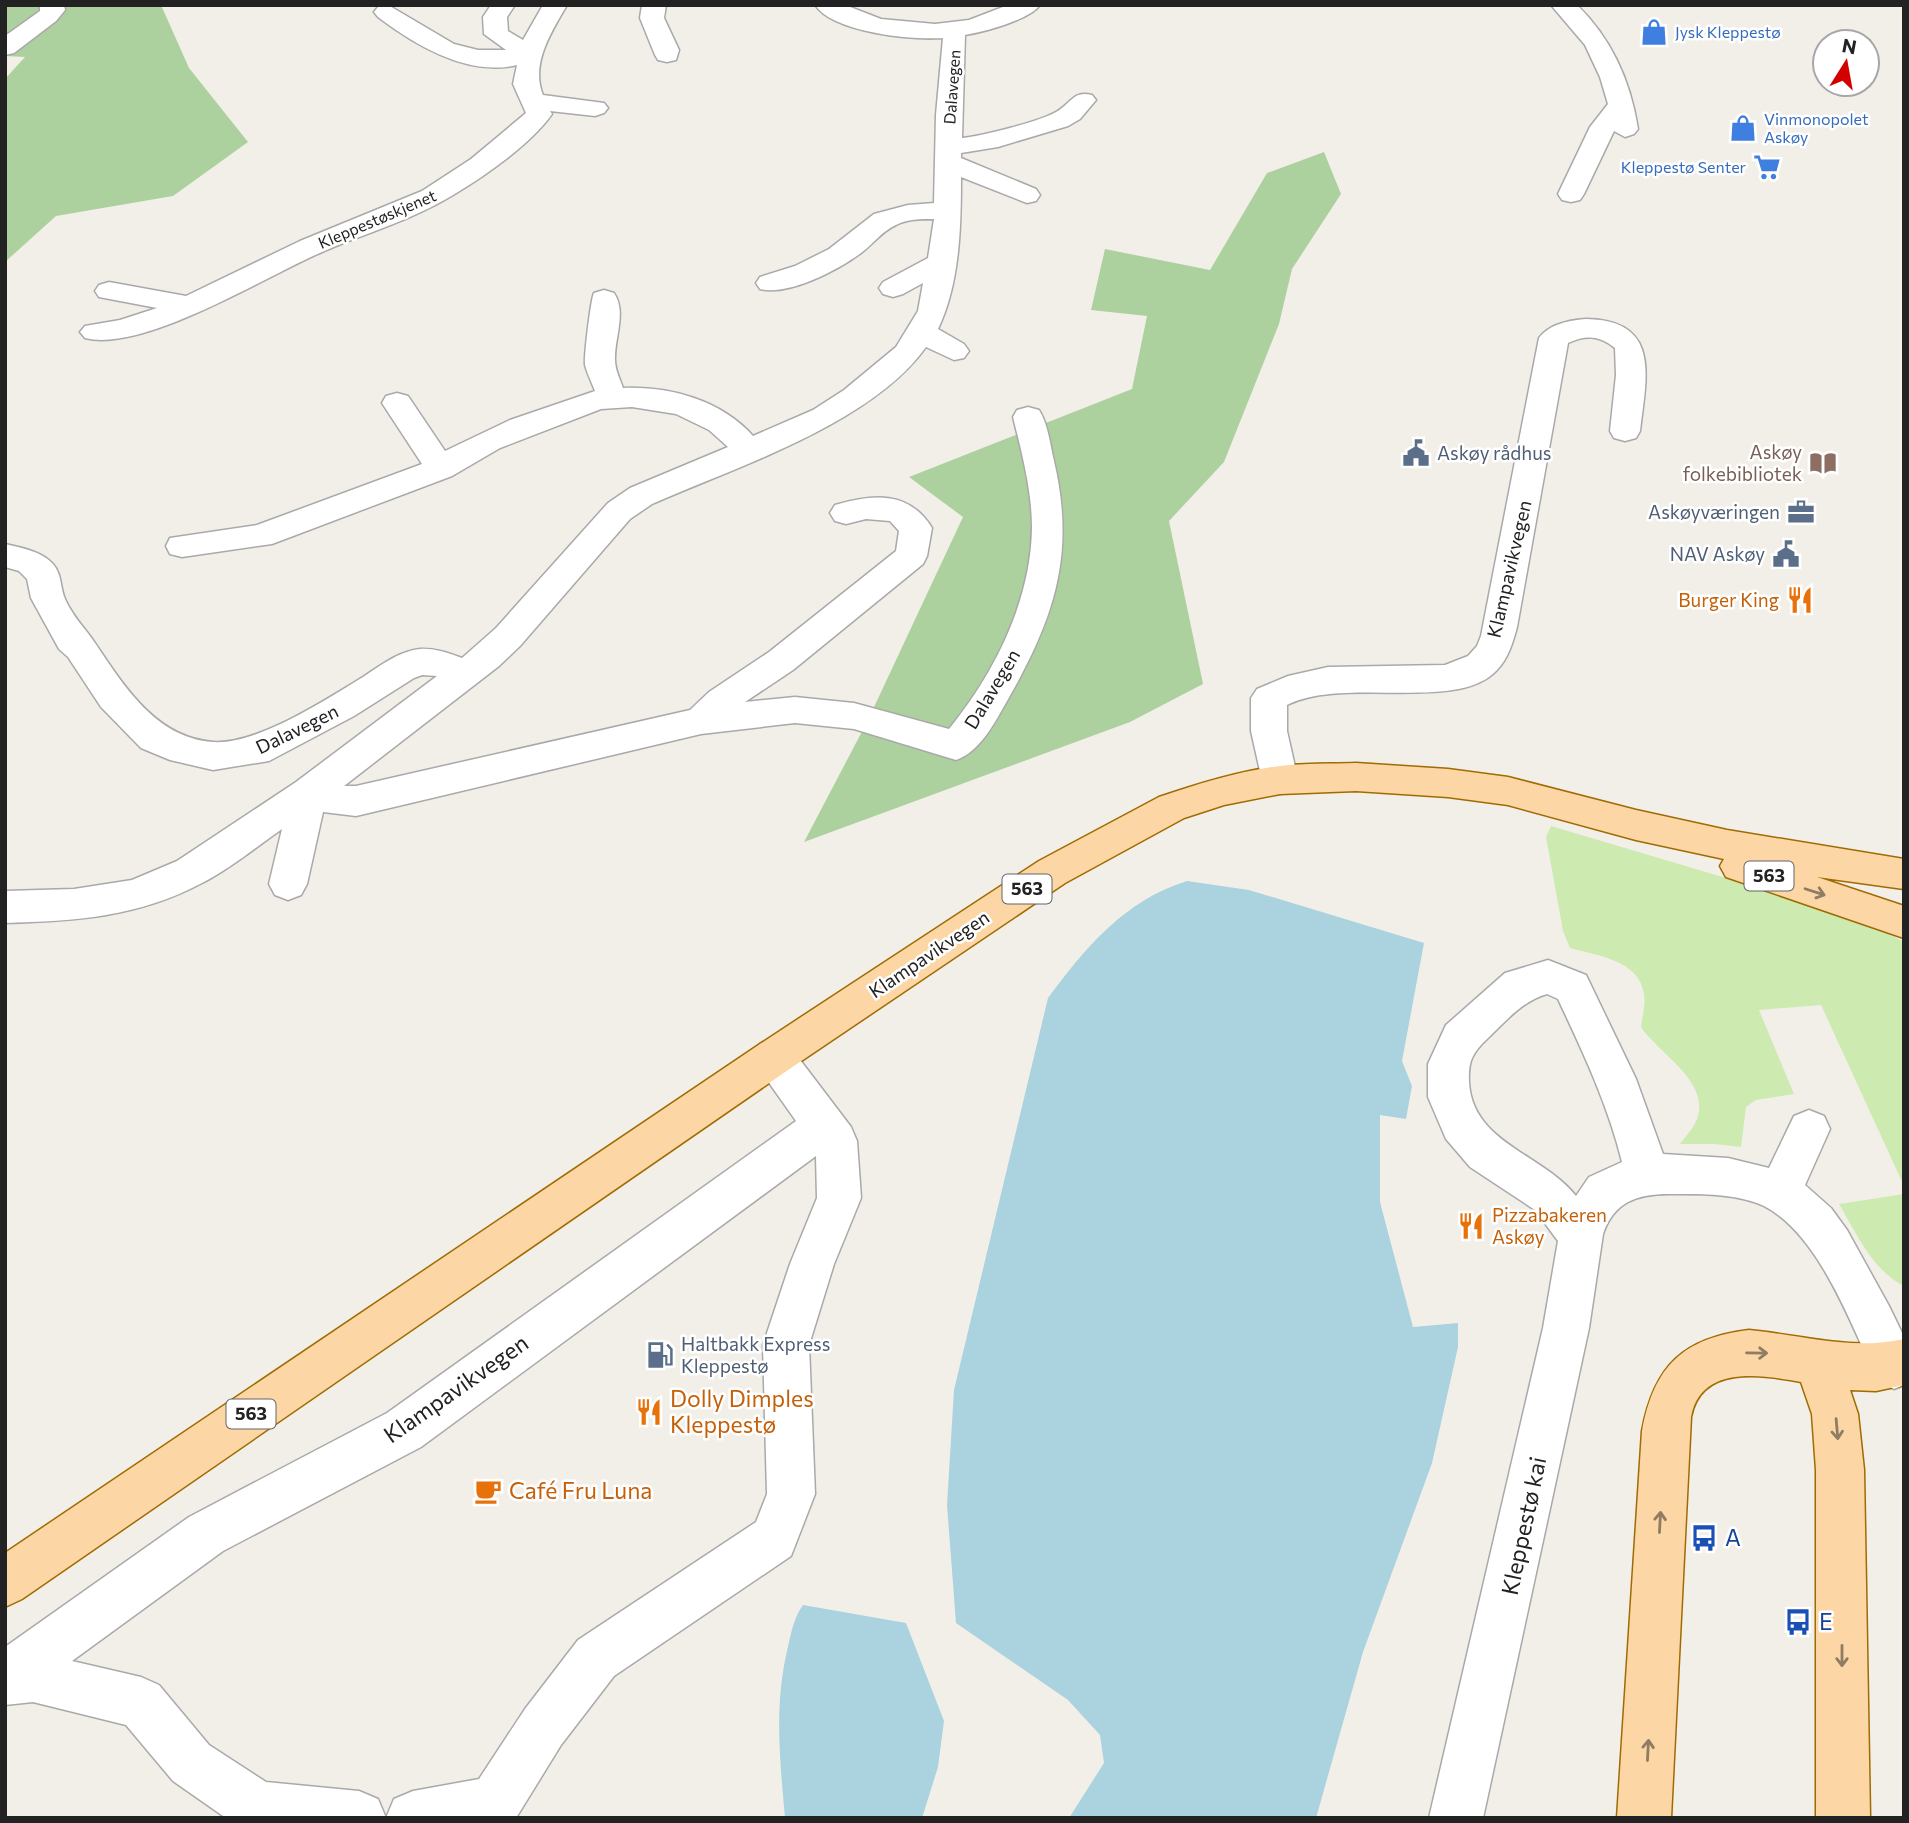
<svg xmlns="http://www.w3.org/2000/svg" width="1909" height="1823" font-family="Commissioner,sans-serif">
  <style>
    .grass { fill: #cdebb0 }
    .forest { fill: #add19e }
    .water { fill: #aad3df }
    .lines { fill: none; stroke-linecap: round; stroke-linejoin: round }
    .minor-casing { stroke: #a9a9a9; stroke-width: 3 }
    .major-casing { stroke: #a06b00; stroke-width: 3 }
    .minor { fill: #fff; fill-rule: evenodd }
    .major { fill: #fcd6a4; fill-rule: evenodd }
    .oneway { stroke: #8f7c63 }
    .labels { text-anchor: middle; stroke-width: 5; stroke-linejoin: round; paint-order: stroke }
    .far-shop-label { font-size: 16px; fill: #366cbe; stroke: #fff; text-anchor: start }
    .far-street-label { font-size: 16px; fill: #222; stroke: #fff }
    .shield { fill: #fff; stroke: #646464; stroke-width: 2 }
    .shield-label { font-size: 18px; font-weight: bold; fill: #222 }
    .education-label { font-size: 19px; fill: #785e54; stroke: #fff; text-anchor: end }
    .service-label { font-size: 19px; fill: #4e5e75; stroke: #fff; text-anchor: start }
    .street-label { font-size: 19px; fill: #222; stroke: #fff }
    .food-label { font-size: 19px; fill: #c56008; stroke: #fff; text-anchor: end }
    .near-street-label { font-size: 23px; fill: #222; stroke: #fff }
    .near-food-label { font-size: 23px; fill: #c56008; stroke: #fff; text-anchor: start }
    .near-transit-label { font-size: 23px; fill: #164399; stroke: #fff; text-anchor: start }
  </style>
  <rect width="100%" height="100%" fill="#f2efe9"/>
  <g class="grass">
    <path d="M1551 826 1797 899 1880 929 1904 942V1186L1821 1005 1759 1010 1794 1094 1756 1100 1746 1107 1741 1147 1714 1144H1680C1686 1136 1696 1125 1698 1116 1708 1080 1657 1052 1641 1027 1642 1017 1646 1004 1644 994 1639 960 1598 956 1570 948L1563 931 1546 837Z"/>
    <path d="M1904 1194V1286C1872 1270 1857 1234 1839 1204Z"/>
  </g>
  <g class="forest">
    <path d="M5 5H161L189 68 248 142 173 196 56 216 5 262V79L25 57 5 56Z"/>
    <path d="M1324 152 1341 194 1292 269 1279 324 1224 462 1169 521 1203 684 1130 722 804 842 867 722 963 517 909 477 1132 389 1147 316 1091 310 1105 249 1210 270 1267 173Z"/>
  </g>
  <g class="water">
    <path d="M1187 881 1249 890 1424 943 1402 1061 1412 1086 1406 1119 1380 1115V1202L1413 1327 1458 1323V1347L1432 1463 1363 1652 1316 1818H1069L1104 1763 1100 1735 1068 1700 956 1623 947 1505 954 1390 1048 998C1085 948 1125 900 1187 881Z"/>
    <path d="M803 1605 906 1623 944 1721 938 1767 922 1818H785C780 1761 774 1707 787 1651 791 1634 793 1619 803 1605Z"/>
  </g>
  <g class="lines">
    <defs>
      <g id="minor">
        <path d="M40 5H64L65 10 56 21 14 53 5 55V36L40 11Z"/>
        <path d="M388 5 454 44 478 50H506L484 34 483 17 491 5H515L507 17 508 31 523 40 543 5H567C552 31 530 64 543 95L604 103 608 108 604 113 595 116 550 111 552 114C531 144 485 176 453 195 412 220 366 233 322 252 266 276 143 353 85 338L80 332 85 326 120 320 157 308 99 297 95 291 99 285 109 282 186 296 300 241 422 191 471 159 526 113 513 84 517 65C468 77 415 45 378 17L374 12 378 7Z"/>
        <path d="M642 5H666L664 18 679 50 676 60 667 62 658 60 655 55 640 18Z"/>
        <path d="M815 5H845L881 19 935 24 969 20 1008 5H1040C1029 20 984 32 965 35L962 138C982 136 1038 122 1056 112 1071 104 1073 90 1092 95L1096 100 1080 119 1068 126 998 147 961 153V158L1036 189 1040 195 1036 201 1027 203 961 177C961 226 960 283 938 329L964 344 969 351 964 358 954 360 926 347C871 424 738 466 652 504L630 519 520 646 499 666 344 786H356L690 710 709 692 769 652 896 551 899 531 890 521 866 519 846 524 835 521 830 513 835 505C872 494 909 490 932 528L927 556 923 564 793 670 745 702 795 697 854 703 949 729C994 674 1031 601 1032 528 1032 491 1022 453 1013 417L1017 410 1028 407 1039 410C1048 424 1050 444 1054 461 1076 555 1054 619 1007 701 995 722 980 752 956 760L854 729 795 723 701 734 356 816 323 812 307 884 301 895 288 900 275 895 269 884 282 829C256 847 230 869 202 883 138 917 76 921 5 923V891L74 889 132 880 177 861 296 782 437 676 422 675 414 678 354 716 269 761 213 770 170 760 141 748 101 707 68 657 59 649 31 598 27 579 19 571 5 567V544C22 548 41 551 53 564 62 574 60 588 65 599 73 617 85 628 95 643 124 686 156 738 213 742 257 745 325 700 363 677 380 666 399 651 420 649 434 648 448 653 462 658L496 628 608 503 630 488 728 447 709 430 676 414 632 407 601 409 500 448 452 476 272 544 182 557 170 554 166 546 170 538 257 525 422 464 382 403 386 396 397 393 408 396 445 451 510 420 595 391C592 383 587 373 585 365 584 356 591 298 594 293L604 290 614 293C627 312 614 339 615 360 615 370 620 379 623 388 669 386 721 400 753 436L813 410 844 390 896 347 918 311 923 283 903 294 893 297 883 294 879 288 883 282 928 258 934 219C921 219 907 219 896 225 882 231 873 244 861 253 838 270 789 296 760 289L756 283 760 277 795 266 829 249 874 214 908 205 934 203 936 115 943 38C912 40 834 33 815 5Z"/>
        <path d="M1551 5H1577C1612 39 1631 83 1638 129L1634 134 1625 137 1614 131 1584 194 1580 200 1571 202 1562 200 1558 194 1590 127 1608 104 1600 77 1585 45Z"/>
        <path d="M1586 319C1662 320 1646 378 1640 431L1636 438 1625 441 1614 438 1610 431 1616 375 1615 348C1599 335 1585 335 1568 343L1517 627C1513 642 1508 659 1497 670 1458 713 1344 676 1287 705V731L1298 780 1293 790 1280 794 1267 790 1262 780 1251 731V698L1257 689 1288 676 1328 667 1445 665 1468 656 1477 646 1481 636 1539 338C1549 324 1571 320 1586 319Z"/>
        <path d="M1548 960 1586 975 1636 1079 1663 1154 1728 1158 1769 1168 1794 1116 1809 1110 1824 1116 1830 1129 1805 1185 1831 1208 1847 1230 1889 1306 1904 1337V1385L1894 1389 1878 1382C1852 1327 1820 1235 1764 1206 1737 1193 1698 1194 1669 1194 1637 1194 1614 1202 1603 1234L1589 1328 1483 1818H1429L1543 1328 1558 1241 1535 1210 1470 1167 1446 1139 1428 1097V1064L1446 1025 1505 973ZM1547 994 1558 999C1583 1052 1608 1105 1622 1162L1589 1177 1576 1196C1543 1154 1472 1143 1469 1082 1468 1062 1472 1053 1487 1039 1505 1022 1522 1001 1547 994Z"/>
        <path d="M774 1039 788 1044 851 1127 857 1141 861 1198 834 1264 809 1345 815 1494 791 1556 614 1676 561 1745 516 1818H386L394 1799 413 1791 479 1779 525 1709 578 1640 756 1522 767 1494 763 1345 790 1264 817 1198 816 1156 421 1447 223 1551 72 1661 141 1677 159 1685 209 1745 266 1782 359 1791 378 1799 386 1818H226L173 1781 126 1725 33 1702 5 1705V1647L189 1517 387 1413 796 1121 760 1070 754 1057 760 1044Z"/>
      </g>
      <g id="major">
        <path d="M1356 763 1448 769 1508 777 1636 810 1727 830 1904 859V889L1817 877 1904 906V938L1726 877 1720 866 1724 859 1636 840 1508 805 1448 797 1356 791 1280 794 1224 805 1184 818 1065 883 788 1070 22 1599 5 1607V1553L760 1044 1039 861 1159 797C1198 784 1239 771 1280 766 1305 763 1331 764 1356 763Z"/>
        <path d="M1749 1330C1803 1335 1849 1351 1904 1339V1385L1876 1391 1850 1390 1858 1414 1864 1470 1870 1818H1816V1470L1812 1414 1801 1382C1762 1375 1701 1364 1691 1417L1671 1818H1617L1642 1431C1654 1366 1683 1338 1749 1330Z"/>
      </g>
    </defs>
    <use href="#minor" class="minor-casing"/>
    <use href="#major" class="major-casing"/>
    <use href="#minor" class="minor"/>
    <use href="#major" class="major"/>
  </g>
  <defs><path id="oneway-shaft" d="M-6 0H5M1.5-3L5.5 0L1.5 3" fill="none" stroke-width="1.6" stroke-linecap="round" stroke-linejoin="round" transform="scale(1.75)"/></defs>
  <g class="oneway">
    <use href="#oneway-shaft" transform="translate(1815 892) rotate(18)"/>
    <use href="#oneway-shaft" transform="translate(1757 1353) rotate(1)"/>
    <use href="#oneway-shaft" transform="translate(1837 1429) rotate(85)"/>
    <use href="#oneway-shaft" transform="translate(1660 1522) rotate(-87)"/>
    <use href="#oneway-shaft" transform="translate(1842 1656) rotate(90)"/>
    <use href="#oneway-shaft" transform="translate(1648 1750) rotate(-87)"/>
  </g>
  <defs>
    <symbol id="shop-bare" viewBox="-9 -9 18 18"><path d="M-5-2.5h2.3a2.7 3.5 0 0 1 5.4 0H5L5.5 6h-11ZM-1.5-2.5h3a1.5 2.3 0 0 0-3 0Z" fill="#3f7fe0" stroke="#fff" stroke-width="2.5" paint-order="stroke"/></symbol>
    <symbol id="supermarket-bare" viewBox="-9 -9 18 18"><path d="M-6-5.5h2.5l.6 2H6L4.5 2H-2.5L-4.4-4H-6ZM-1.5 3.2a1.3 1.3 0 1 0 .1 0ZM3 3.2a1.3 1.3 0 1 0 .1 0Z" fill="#3f7fe0" stroke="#fff" stroke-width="2.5" paint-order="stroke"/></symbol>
    <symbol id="civic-bare" viewBox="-9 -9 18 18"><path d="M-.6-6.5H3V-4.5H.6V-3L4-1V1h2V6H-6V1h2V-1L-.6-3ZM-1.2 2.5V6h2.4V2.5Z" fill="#5c6f8a" stroke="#fff" stroke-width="2.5" paint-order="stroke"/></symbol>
    <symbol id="library-bare" viewBox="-9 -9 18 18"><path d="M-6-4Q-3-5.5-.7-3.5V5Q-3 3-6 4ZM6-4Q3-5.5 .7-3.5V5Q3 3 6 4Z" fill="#8d6e63" stroke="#fff" stroke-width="2.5" paint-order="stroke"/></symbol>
    <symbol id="office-bare" viewBox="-9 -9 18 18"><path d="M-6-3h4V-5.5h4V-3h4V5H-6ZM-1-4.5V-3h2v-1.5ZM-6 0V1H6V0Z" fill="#5c6f8a" stroke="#fff" stroke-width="2.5" paint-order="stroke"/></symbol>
    <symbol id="restaurant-bare" viewBox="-9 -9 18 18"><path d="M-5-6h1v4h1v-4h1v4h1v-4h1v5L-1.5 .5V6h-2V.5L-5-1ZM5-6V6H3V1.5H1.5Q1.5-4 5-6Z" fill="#e8710a" stroke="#fff" stroke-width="2.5" paint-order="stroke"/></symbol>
    <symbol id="fuel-bare" viewBox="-9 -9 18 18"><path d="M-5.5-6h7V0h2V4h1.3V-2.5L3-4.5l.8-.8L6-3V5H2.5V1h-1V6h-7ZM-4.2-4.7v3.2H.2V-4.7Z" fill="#5c6f8a" stroke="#fff" stroke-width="2.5" paint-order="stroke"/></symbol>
    <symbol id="cafe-bare" viewBox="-9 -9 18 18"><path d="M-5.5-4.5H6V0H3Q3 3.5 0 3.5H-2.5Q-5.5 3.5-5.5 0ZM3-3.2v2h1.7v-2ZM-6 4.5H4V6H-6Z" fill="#e8710a" stroke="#fff" stroke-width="2.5" paint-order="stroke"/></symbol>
    <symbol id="bus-bare" viewBox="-9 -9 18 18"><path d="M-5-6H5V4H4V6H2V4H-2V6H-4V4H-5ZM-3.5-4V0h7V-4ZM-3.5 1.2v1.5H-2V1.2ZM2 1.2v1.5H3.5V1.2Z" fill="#1a4fb4" stroke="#fff" stroke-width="2.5" paint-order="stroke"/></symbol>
  </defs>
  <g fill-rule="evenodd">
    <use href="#shop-bare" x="1635" y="13" width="38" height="38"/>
    <use href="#shop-bare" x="1724" y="109" width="38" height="38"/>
    <use href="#supermarket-bare" x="1748" y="148" width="38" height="38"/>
    <use href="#civic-bare" x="1397" y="434" width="38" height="38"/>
    <use href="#library-bare" x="1804" y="444" width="38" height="38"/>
    <use href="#office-bare" x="1782" y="493" width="38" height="38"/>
    <use href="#civic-bare" x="1767" y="535" width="38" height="38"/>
    <use href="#restaurant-bare" x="1781" y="581" width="38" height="38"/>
    <use href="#restaurant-bare" x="1452" y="1207" width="38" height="38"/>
    <use href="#fuel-bare" x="641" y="1336" width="38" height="38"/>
    <use href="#restaurant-bare" x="630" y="1393" width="38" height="38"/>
    <use href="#cafe-bare" x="469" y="1472" width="38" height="38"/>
    <use href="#bus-bare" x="1685" y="1519" width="38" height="38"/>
    <use href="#bus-bare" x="1779" y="1603" width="38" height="38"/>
  </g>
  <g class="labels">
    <g class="far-shop-label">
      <text x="1675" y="38">Jysk Kleppestø</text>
      <text x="1764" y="125">Vinmonopolet<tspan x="1764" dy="18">Askøy</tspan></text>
      <text x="1746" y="173" text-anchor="end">Kleppestø Senter</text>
    </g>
    <g class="far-street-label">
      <text transform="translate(952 87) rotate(-86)" y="6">Dalavegen</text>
      <text transform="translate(377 219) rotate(-23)" y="6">Kleppestøskjenet</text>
    </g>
    <g class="shield">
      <rect x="1744.5" y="861.5" width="49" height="29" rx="5"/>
      <rect x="1002.5" y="874.5" width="49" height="29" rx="5"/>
      <rect x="226.5" y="1399.5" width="49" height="29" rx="5"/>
    </g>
    <g class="shield-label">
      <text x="1769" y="882">563</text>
      <text x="1027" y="895">563</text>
      <text x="251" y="1420">563</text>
    </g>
    <g class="education-label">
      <text x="1802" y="459">Askøy<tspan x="1802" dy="22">folkebibliotek</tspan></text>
    </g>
    <g class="service-label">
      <text x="1437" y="460">Askøy rådhus</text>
      <text x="1780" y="519" text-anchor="end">Askøyværingen</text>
      <text x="1765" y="561" text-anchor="end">NAV Askøy</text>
      <text x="681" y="1351">Haltbakk Express<tspan x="681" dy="22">Kleppestø</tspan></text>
    </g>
    <g class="street-label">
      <text transform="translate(1509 569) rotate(-77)" y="7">Klampavikvegen</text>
      <text transform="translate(992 689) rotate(-59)" y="7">Dalavegen</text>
      <text transform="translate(297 729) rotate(-26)" y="7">Dalavegen</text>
      <text transform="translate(929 954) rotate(-34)" y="7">Klampavikvegen</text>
    </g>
    <g class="food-label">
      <text x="1779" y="607">Burger King</text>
      <text x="1492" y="1222" text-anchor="start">Pizzabakeren<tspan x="1492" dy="22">Askøy</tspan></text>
    </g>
    <g class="near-street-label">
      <text transform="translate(456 1389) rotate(-35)" y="8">Klampavikvegen</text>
      <text transform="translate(1524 1526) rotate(-78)" y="8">Kleppestø kai</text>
    </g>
    <g class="near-food-label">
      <text x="670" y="1407">Dolly Dimples<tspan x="670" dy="26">Kleppestø</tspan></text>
      <text x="509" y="1499">Café Fru Luna</text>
    </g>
    <g class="near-transit-label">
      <text x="1725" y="1546">A</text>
      <text x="1819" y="1630">E</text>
    </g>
  </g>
  <rect width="1909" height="1823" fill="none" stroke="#222222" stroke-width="14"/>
  <g transform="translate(1846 63) rotate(11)"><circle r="33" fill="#ffffff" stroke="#a7a7a7" stroke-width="2"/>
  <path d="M0-5L12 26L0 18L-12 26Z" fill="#d40000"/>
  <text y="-10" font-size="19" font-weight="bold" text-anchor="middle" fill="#222222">N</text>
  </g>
</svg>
